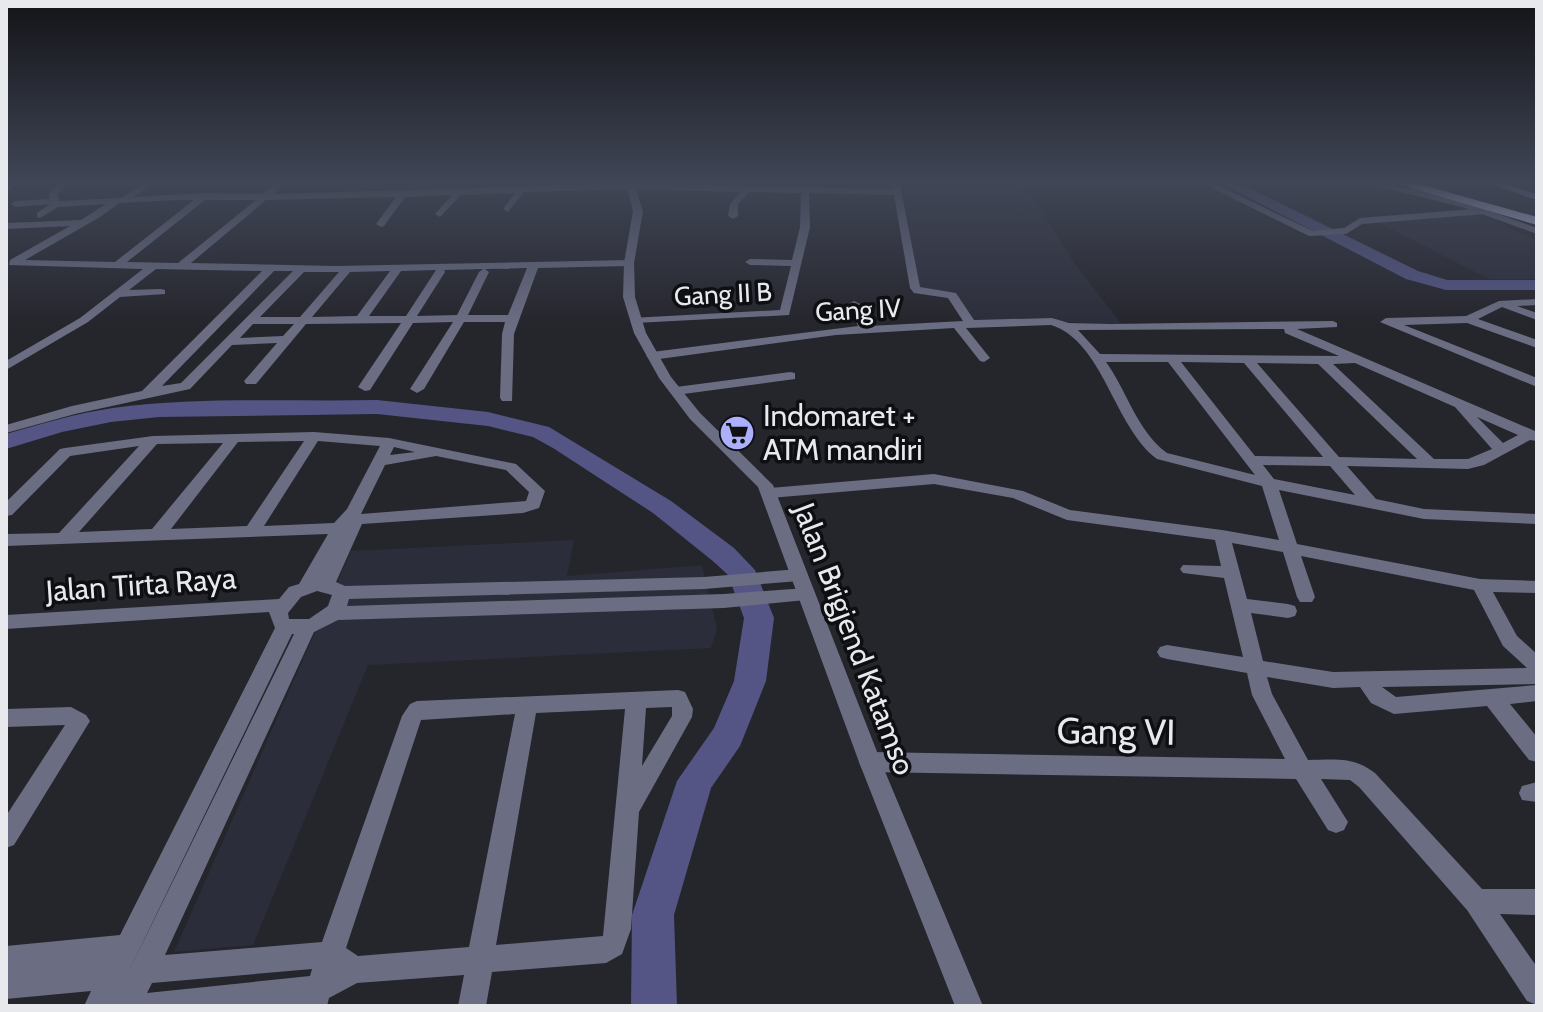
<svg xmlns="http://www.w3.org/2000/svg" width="1543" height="1012" font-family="Cabin,sans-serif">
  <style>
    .built { fill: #2c2d3a }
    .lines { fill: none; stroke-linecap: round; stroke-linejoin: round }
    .river { fill: #545585; fill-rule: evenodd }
    .minor { fill: #6b6d83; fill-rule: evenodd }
    .tertiary { fill: #6b6d83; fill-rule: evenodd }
    .secondary { fill: #9395b9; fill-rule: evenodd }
    .motorway { fill: #cfd2fe; fill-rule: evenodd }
    .labels { text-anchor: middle; stroke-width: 7; stroke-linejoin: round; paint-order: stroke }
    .far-street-label { font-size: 26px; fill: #e8e9ed; stroke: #0e0f12 }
    .poi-label { font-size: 30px; fill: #e8e9ed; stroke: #0e0f12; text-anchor: start }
    .street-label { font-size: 30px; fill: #e8e9ed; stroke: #0e0f12 }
    .near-street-label { font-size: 36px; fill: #e8e9ed; stroke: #0e0f12 }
  </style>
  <rect width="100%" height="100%" fill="#25252c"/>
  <g class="built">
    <path d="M902 184H1024L1075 264 1123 326 1058 321 1055 318 972 320 953 292 920 291Z"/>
    <path d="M1480 215 1537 240V279H1489L1377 222Z"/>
    <path d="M574 540 567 576 702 565 717 629 711 648 368 665 253 945 174 952 351 551Z"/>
  </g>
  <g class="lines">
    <g class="river">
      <path d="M6 184H18L6 192Z"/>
      <path d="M1223 184H1241L1418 271 1447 280H1537V290H1446L1406 279Z"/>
      <path d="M377 400 488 412 549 427 671 501 734 548 755 570 774 618 766 681 740 746 711 788 674 915 677 1006H631L632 915 677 781 714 728 734 681 744 618 728 575 714 562 653 513 553 448 533 437 488 426 377 414 159 417 111 422 62 432 6 449V434C41 424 77 413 113 408 200 396 290 402 377 400Z"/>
    </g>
    <g class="minor">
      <path d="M59 184H68L57 194 60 201 121 198 143 184H153L133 197 204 193 262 194 275 184H284L273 194 610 184 893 189 892 184H900L920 287 956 293 974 320 1052 318 1069 323 1110 324 1333 321 1337 323V327L1297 329 1535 431 1537 441 1530 440 1484 465 1468 469 1347 466 1376 499 1424 509 1537 514V524L1424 519 1279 490 1297 544 1480 579 1537 581V593L1493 592 1517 636 1537 654V684L1382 687 1396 697 1537 685V701L1510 704 1537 737V762L1529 760 1487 706 1394 714 1371 703 1360 687 1333 688 1267 677 1272 694 1308 760C1335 760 1353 756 1375 773L1482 889H1537V915L1500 914 1537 967V1005L1527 1001 1467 910 1359 787 1350 780 1321 779 1348 822 1344 830 1336 833 1328 830 1296 779 870 772 862 769 859 762 862 755 870 752 1285 759 1252 695 1247 673 1167 659 1160 657 1157 652 1160 647 1167 645 1243 657 1224 578 1183 573 1180 569 1183 565 1221 566 1215 540 1067 520 1013 498 934 484 770 498 762 493 770 488 934 474 1023 491 1070 510 1222 530 1279 540 1262 486 1157 459C1114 427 1103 341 1051 325L966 328 990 358 984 362 980 361 954 328 836 335 652 360 646 356 652 352 858 326 848 304 854 301 860 304 869 326 963 321 948 298 914 293 910 288 894 195 809 193 810 227 789 315 635 323 631 322V318L780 310 791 266 750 265 745 262 750 259 792 260 800 227 801 193 749 192 738 204V216L733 219 728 216 730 204 740 192 628 189 524 192 508 212 503 209 515 193 461 195 440 217 435 214 452 195 405 197 384 226 381 227 376 224 396 197 266 200 191 263 336 266 629 260 634 263 629 266 538 268 514 334 512 401H502L500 398 502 334 505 322H464L424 389 417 393 410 389 453 322 413 323 370 390 365 391 358 387 401 323 306 324 256 384H246L244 381 277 343 232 345 190 389 75 414 6 433V425L72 406 142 391 262 271 156 269 129 290 161 289 165 290V294L120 297 88 322 6 370V361L80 318 143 269 9 265 10 260 70 226 6 229V223L81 220 106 204 58 207 40 218 37 217V213L50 204 15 207 11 204 15 201 50 199 49 193ZM177 200H194L115 262 25 260 100 217 119 203ZM205 200H256L178 263 127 262ZM527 268 508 315H468L489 272 485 269ZM483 269 479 272 457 315 417 316 445 272 444 270ZM436 270 406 316H369L401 271ZM274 271H293L181 383 162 386ZM390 271 357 316 312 317 350 272ZM304 272H339L300 317H260ZM253 324H294L283 336 240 338ZM1078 330 1284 329 1285 333 1339 356 1100 354ZM1106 362H1168L1255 475 1167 453C1137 431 1127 391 1106 362ZM1181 362 1244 363 1323 457 1255 456ZM1257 363 1318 364 1417 459 1339 457ZM1355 363 1455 407 1492 449 1468 459H1434L1333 364ZM1477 417 1518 435 1503 443ZM1263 465 1330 466 1355 495 1274 479ZM1232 543 1283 552 1297 597 1300 602H1312L1315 597 1301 556 1474 590 1503 646 1527 668 1333 672 1263 661 1251 613 1288 618 1295 616 1297 611 1295 606 1288 604 1247 599Z"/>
      <path d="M1204 184H1215L1313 231 1344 228 1360 218 1486 208 1491 211 1486 214 1362 224 1346 234 1309 236Z"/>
      <path d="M1537 299V305L1517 306 1537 313V320L1502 307 1478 319 1537 340V348L1467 323 1404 325 1537 378V387L1380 322 1386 318 1466 316 1499 301Z"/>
      <path d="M790 372 795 373V379L676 395 669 391 676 387Z"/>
      <path d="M314 432 389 438 516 464 545 491 539 508 523 513 362 524 336 582 345 586 704 577 799 569 805 571 808 575 805 579 799 581 704 589 349 599 347 606 724 594 806 588 812 589 815 594 812 599 806 600 724 608 338 620 314 632 165 955 322 942 402 716 410 704 417 701 678 690 685 692 693 709 692 717 639 812 631 929 622 954 606 963 492 972 486 1006H458L464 975 357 983 329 998 327 1006H113L117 997 113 1006H84L91 991 6 999V946L120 935 275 628 269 612 6 629V615L279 599 289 587 299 584 328 534 6 546V534L59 533 139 446 70 456 12 515 6 516V502L60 449 65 448 153 436ZM304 441 247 526 171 529 238 442ZM318 441 380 446 347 509 334 523 264 526ZM223 443 152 529 79 532 157 444ZM394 447 415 452 390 455ZM436 456 506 470 529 492 526 501 361 514 385 465ZM317 591 332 595 328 606 309 619H289L288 613 301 597ZM292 634H294L127 975ZM672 707V716L642 766 646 708ZM625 709 603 936 496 945 536 713ZM515 714 469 947 358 956 346 948 421 720ZM312 969 310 976 147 993 152 983Z"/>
      <path d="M71 707 86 715 90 721 14 845 6 848V816L65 725 6 727V709Z"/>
      <path d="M1537 782V802L1522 800 1519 793 1522 786Z"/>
    </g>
    <g class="tertiary">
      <path d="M626 184H634L643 211 634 263 635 297 646 333 671 377 700 413 773 485 881 762 983 1006H955L859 762 758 487 690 419 659 378 634 333 623 297 624 263 633 211Z"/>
      <path d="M1368 184C1421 184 1487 210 1537 228V234L1465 208Z"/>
    </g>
    <path class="secondary" d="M1491 184H1504L1537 194V200Z"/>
    <path class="motorway" d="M1398 184H1419L1537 217V225Z"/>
  </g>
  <linearGradient id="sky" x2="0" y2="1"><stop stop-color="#141418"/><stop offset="0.56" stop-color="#404656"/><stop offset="1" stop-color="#404656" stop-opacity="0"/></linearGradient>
  <rect width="1543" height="326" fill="url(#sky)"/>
  <defs>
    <symbol id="supermarket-disc" viewBox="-11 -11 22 22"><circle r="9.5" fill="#acaffb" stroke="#0e0f12"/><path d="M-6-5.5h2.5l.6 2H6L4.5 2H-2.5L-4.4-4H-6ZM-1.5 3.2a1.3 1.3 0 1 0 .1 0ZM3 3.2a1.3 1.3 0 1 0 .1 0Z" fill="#111"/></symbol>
  </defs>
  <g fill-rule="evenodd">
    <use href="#supermarket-disc" x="717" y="413" width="40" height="40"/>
  </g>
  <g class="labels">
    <g class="far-street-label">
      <text transform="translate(723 294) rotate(-3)" y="9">Gang II B</text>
      <text transform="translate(858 310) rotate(-3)" y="9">Gang IV</text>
    </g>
    <g class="poi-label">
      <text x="763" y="426">Indomaret +<tspan x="763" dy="34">ATM mandiri</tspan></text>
    </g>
    <g class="street-label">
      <text transform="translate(141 585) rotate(-4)" y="10">Jalan Tirta Raya</text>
      <text transform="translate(854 639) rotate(69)" y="10">Jalan Brigjend Katamso</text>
    </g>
    <g class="near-street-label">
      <text transform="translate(1116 731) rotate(1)" y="13">Gang VI</text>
    </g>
  </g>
  <rect width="1543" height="1012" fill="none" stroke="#e8e9ed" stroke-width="16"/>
</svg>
